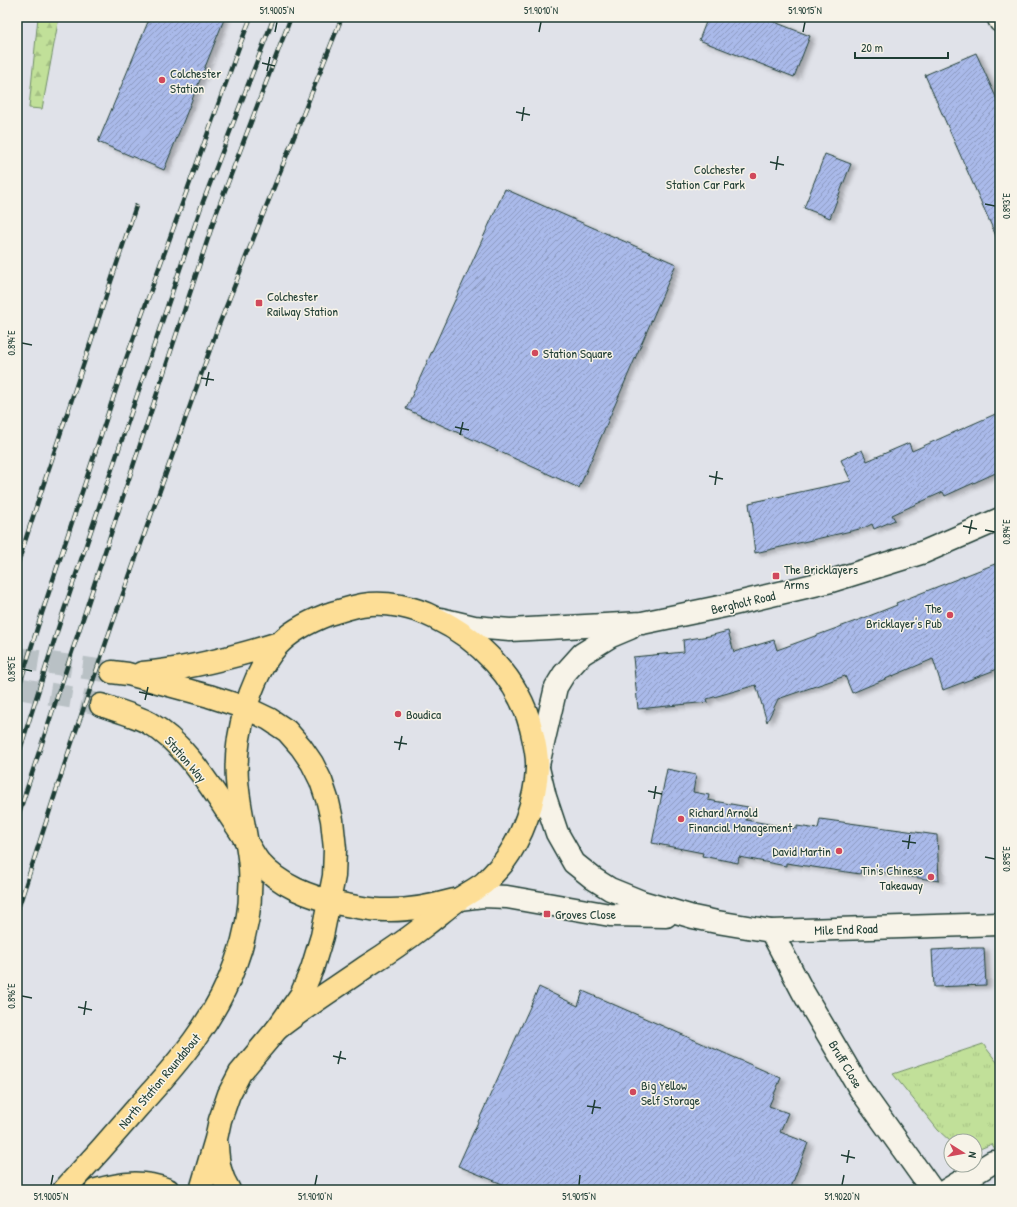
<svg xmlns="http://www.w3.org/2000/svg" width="1017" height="1207" font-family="'Patrick Hand',sans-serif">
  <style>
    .grass { fill: url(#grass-tufts); stroke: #708e66 }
    .forest { fill: url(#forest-firs); stroke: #708e66 }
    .building { fill: url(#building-hatch); stroke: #1f3d34; filter: url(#shadow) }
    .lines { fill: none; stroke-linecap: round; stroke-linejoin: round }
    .primary-tunnel { stroke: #b9c1c5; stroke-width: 22; stroke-dasharray: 22 11; stroke-linecap: butt }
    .minor-casing { stroke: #1f3d34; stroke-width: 25 }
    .tertiary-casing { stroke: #1f3d34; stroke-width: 25 }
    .secondary-casing { stroke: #1f3d34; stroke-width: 25 }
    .primary-casing { stroke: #1f3d34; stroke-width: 25 }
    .minor { stroke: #f7f3e8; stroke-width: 22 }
    .tertiary { stroke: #f7f3e8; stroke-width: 22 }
    .secondary { stroke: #f7f3e8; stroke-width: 22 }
    .primary { stroke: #fdde96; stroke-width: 22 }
    .rail-casing { stroke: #1f3d34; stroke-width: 4.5 }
    .rail { stroke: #f7f3e8; stroke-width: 3; stroke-dasharray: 9; stroke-linecap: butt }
    .ticks { fill: none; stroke: #1f3d34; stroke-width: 1.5 }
    .poi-dot { fill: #d1495b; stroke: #f7f3e8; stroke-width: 1.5 }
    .labels { text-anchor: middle; stroke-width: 3; stroke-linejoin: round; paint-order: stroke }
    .poi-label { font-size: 13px; fill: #1f3d34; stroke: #f7f3e8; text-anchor: start }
    .street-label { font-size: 13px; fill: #1f3d34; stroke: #f7f3e8 }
    .neatline { fill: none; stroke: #1f3d34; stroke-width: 1.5 }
    .ticks-label { font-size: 10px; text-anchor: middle; fill: #1f3d34 }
  </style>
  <defs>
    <pattern id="grass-tufts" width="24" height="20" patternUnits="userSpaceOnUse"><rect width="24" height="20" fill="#c1e099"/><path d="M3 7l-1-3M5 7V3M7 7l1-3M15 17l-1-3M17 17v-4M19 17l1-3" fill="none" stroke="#a5c184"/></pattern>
    <pattern id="forest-firs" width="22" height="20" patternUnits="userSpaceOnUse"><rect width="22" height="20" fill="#c1e099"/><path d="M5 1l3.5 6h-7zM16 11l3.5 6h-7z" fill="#a5c184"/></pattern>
    <pattern id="building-hatch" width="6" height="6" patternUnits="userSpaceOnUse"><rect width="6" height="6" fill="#aabaea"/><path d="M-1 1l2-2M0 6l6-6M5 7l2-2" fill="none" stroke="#8a98be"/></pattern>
    <filter id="shadow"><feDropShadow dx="4.5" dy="2.5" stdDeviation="2" flood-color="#0004"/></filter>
  </defs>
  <rect width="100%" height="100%" fill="#e0e2e9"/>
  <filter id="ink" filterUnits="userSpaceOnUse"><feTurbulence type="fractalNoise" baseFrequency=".025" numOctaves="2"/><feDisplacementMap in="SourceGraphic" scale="8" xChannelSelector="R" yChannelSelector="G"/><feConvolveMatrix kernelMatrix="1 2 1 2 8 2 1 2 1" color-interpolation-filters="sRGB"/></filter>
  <g filter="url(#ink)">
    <path class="grass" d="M983 1044 1000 1066V1158L992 1144 975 1151V1141L951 1142 938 1130 893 1074Z"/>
    <path class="forest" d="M38 17H59L42 109 29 108Z"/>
    <g class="building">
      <path d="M150 17H225L164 170 98 142Z"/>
      <path d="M708 17H762L810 36 794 77 699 40Z"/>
      <path d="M976 53 1000 106V245L925 75Z"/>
      <path d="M825 154 851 164 830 218 804 208Z"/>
      <path d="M505 189 676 264 579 488 406 409Z"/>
      <path d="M1000 412V471L945 496 943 492 892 515 895 520 874 529 872 524 864 528 755 553 749 503 851 481 841 460 862 450 867 461 909 443 912 451Z"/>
      <path d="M1000 562V668L943 690 933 659 852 693 845 676 778 699 767 722 756 685 707 699 708 702 638 709 633 657 684 652 683 640 709 636 728 631 734 652 774 640 777 650 864 618 897 605 896 603Z"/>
      <path d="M667 769 696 775 693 792 709 795 708 800 748 807 746 820 797 829V826L818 829 820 819 937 835 939 881 861 869 860 874 786 863V866L739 857 738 863 702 856 703 853 652 843Z"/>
      <path d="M970 948H984L986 985 934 987 932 950Z"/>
      <path d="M539 987 578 1006 583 991 781 1078 769 1106 788 1113 780 1132 808 1143 790 1190H517L458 1166Z"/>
    </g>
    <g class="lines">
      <g class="primary-tunnel">
        <path d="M17 658 112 672"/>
        <path d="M17 688 75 698 101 705"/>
      </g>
      <defs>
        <g id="minor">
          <path d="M998 17 1000 21"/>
          <path d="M771 931 803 992 860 1089 932 1190"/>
          <path d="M947 1190 993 1162"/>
        </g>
        <g id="tertiary">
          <path d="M538 768 545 797 557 833 574 863 594 879 610 889 642 902 693 917 717 922 771 931 1000 924"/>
          <path d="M459 899 483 896 507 897 610 915 666 916"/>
        </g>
        <g id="secondary">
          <path d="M440 619 474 627 510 630 642 623 729 605 831 581 924 552 1000 519"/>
          <path d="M538 765 556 687 564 674 582 654 611 636 630 628"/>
        </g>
        <g id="primary">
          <path d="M112 672 128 674 209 696 246 708 269 719 287 731 301 747 312 763 321 781 328 802 332 820 335 849 334 876 322 936 312 969 301 995 277 1029 240 1073 229 1094 220 1120 216 1139 201 1190"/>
          <path d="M142 673C189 669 234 657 279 643"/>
          <path d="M101 705C115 710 137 716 149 723 187 744 214 793 238 828 245 838 252 853 259 862 280 886 310 897 341 904 356 907 370 910 385 910 408 911 432 906 454 900"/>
          <path d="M217 1146C218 1164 220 1175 229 1190"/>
          <path d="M64 1190C89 1163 113 1136 137 1108 177 1064 216 1020 236 962 247 933 252 900 250 868 248 838 239 810 237 780 234 737 249 679 277 646 290 631 311 621 329 614 340 611 351 607 362 605 386 601 414 607 435 618 479 639 519 679 531 728 534 741 538 755 537 768 536 800 522 838 503 863 497 870 490 878 484 883 475 890 464 895 455 902 444 910 434 919 423 927 405 941 386 954 367 966 337 987 306 1006 277 1029"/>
          <path d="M96 1190C122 1183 142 1180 168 1190"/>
        </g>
      </defs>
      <use href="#minor" class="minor-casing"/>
      <use href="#tertiary" class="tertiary-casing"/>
      <use href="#secondary" class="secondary-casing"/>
      <use href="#primary" class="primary-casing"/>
      <use href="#minor" class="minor"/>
      <use href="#tertiary" class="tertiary"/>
      <use href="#secondary" class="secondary"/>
      <use href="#primary" class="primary"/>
      <defs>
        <g id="rail">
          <path d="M17 566 40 495 136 206"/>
          <path d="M17 693 42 613 126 359 239 47 251 17"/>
          <path d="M17 759 62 616 201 207 274 17"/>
          <path d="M17 819 216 214 291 17"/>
          <path d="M17 912 68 754 112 625 218 327 342 17"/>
        </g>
      </defs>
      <use href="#rail" class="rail-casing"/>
      <use href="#rail" class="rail"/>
    </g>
  </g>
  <path class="ticks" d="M275 32 277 22M539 32 541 22M803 32 805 22M262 63 275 66M267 71 270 57M516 112 530 115M522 121 524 107M770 162 784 165M776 170 778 156M985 204 995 206M22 343 32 345M201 378 214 380M206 386 209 372M455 427 469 430M460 435 463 422M709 476 723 479M715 485 717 471M963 526 977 529M985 530 995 532M969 534 972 520M22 669 32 671M139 692 153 695M145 700 148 687M394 742 407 744M399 750 402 736M648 791 662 794M654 799 656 786M902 841 916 843M908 849 910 835M985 857 995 859M22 996 32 998M78 1007 92 1010M84 1015 86 1001M333 1056 346 1059M338 1064 341 1051M587 1106 601 1108M592 1114 595 1100M841 1155 855 1158M847 1163 849 1150M51 1185 53 1175M315 1185 317 1175M579 1185 580 1175M842 1185 844 1175"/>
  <g class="poi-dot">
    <circle cx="162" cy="80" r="4"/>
    <circle cx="753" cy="176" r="4"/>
    <rect x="255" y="299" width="8" height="8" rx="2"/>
    <circle cx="535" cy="353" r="4"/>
    <rect x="772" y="572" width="8" height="8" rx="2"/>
    <circle cx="950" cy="615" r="4"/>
    <circle cx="398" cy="714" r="4"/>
    <circle cx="681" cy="819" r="4"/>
    <circle cx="839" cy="851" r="4"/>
    <circle cx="931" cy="877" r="4"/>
    <rect x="543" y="910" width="8" height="8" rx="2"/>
    <circle cx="633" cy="1092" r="4"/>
  </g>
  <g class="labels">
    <g class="poi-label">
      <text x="170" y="78">Colchester<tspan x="170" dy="15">Station</tspan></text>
      <text x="745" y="174" text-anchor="end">Colchester<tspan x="745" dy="15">Station Car Park</tspan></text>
      <text x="267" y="301">Colchester<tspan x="267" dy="15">Railway Station</tspan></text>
      <text x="543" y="358">Station Square</text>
      <text x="784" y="574">The Bricklayers<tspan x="784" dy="15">Arms</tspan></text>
      <text x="942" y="613" text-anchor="end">The<tspan x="942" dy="15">Bricklayer's Pub</tspan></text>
      <text x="406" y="719">Boudica</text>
      <text x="689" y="817">Richard Arnold<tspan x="689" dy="15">Financial Management</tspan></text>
      <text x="831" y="856" text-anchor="end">David Martin</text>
      <text x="923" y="875" text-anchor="end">Tin's Chinese<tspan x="923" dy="15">Takeaway</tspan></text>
      <text x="555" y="919">Groves Close</text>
      <text x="641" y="1090">Big Yellow<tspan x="641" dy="15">Self Storage</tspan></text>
    </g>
    <g class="street-label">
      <text transform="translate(743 602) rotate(-13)" y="5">Bergholt Road</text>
      <text transform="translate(186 759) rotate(49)" y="5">Station Way</text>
      <text transform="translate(846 929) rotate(-2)" y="5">Mile End Road</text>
      <text transform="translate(846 1064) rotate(59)" y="5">Bruff Close</text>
      <text transform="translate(159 1081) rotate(-50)" y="5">North Station Roundabout</text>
    </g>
  </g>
  <rect width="1017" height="1207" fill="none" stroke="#f7f3e8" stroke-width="44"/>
  <g transform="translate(963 1153) rotate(101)"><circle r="19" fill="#f7f3e8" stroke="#a1aaa0"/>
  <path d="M0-3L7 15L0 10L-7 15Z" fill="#d1495b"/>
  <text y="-6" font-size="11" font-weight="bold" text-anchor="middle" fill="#1f3d34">N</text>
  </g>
  <path d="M855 52v6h93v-6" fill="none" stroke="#1f3d34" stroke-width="2"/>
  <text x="861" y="52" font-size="12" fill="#1f3d34" stroke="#f7f3e8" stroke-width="3" paint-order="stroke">20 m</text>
  <rect x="22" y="22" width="973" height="1163" class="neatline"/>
  <g class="ticks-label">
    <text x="277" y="14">51.9005°N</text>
    <text x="541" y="14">51.9010°N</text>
    <text x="805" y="14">51.9015°N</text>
    <text transform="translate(1006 206) rotate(-90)" y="4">0.893°E</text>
    <text transform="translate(11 343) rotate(-90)" y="4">0.894°E</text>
    <text transform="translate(1006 532) rotate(-90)" y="4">0.894°E</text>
    <text transform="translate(11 669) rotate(-90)" y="4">0.895°E</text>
    <text transform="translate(1006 859) rotate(-90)" y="4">0.895°E</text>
    <text transform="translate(11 996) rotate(-90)" y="4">0.896°E</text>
    <text x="51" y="1200">51.9005°N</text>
    <text x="315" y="1200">51.9010°N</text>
    <text x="579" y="1200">51.9015°N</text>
    <text x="842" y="1200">51.9020°N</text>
  </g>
</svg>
